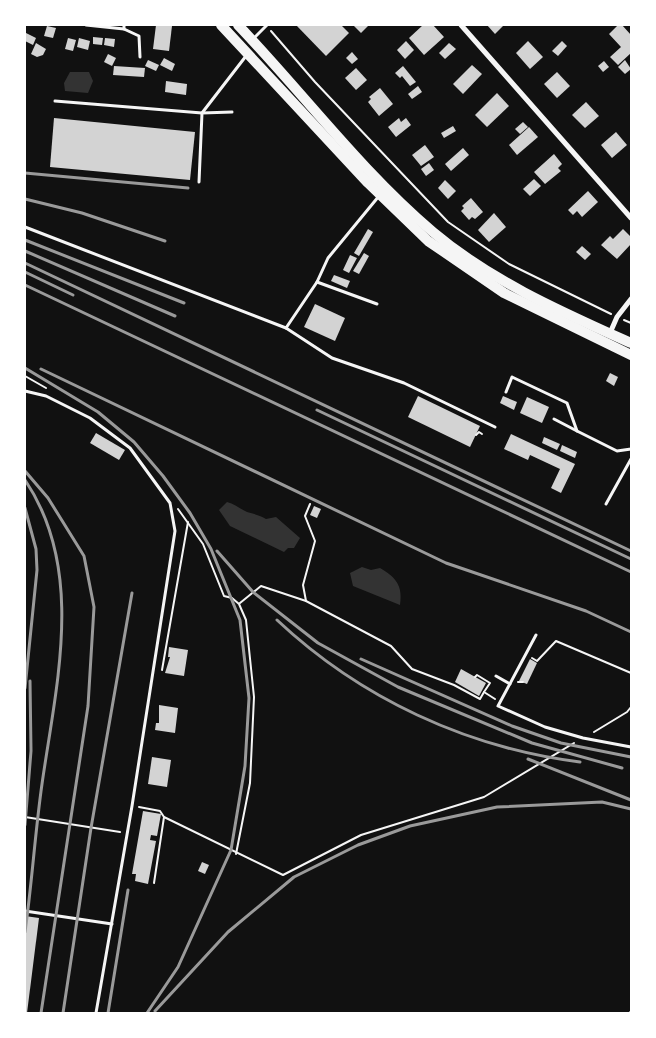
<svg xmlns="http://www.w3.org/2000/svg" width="656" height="1038" font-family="Roboto,sans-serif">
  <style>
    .water { fill: #333 }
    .building { fill: #d3d3d3 }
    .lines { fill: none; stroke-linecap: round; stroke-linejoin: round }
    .path { stroke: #f5f5f5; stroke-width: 2 }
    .service { stroke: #f5f5f5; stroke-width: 3 }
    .minor { stroke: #f5f5f5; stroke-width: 5 }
    .trunk { stroke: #f5f5f5; stroke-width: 10 }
    .rail { stroke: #9a9a9a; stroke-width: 3 }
  </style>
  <rect width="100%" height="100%" fill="#111"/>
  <g class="water">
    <path d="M70 72H89L93 81 88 93 65 91 64 83Z"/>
    <path d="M227 502C235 504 240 509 247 512 254 514 259 515 266 519L276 517 300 538 294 548H288L284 552 230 526 219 510Z"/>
    <path d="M362 567 371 570 380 568C396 577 403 586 400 605L353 586 350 573Z"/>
  </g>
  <g class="building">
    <path d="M156 25 172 26 169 51 153 49Z"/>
    <path d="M296 25H341L349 33 326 56Z"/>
    <path d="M353 25H369L361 33Z"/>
    <path d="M423 25H433L444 37 424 55 409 38Z"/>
    <path d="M487 25H504L495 34Z"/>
    <path d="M618 25H622L631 35V53L618 65 610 57 621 47 609 34Z"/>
    <path d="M47 26 56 28 53 38 44 36Z"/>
    <path d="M26 33 36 38 33 45 25 41Z"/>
    <path d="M93 37 103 38 102 45 93 44Z"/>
    <path d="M68 38 76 40 73 51 65 49Z"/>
    <path d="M79 38 90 41 88 50 77 47Z"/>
    <path d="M105 38 115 39 114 47 104 45Z"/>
    <path d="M406 41 414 50 405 59 397 50Z"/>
    <path d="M528 41 543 57 530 69 516 53Z"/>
    <path d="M562 41 567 46 558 56 552 51Z"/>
    <path d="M36 43 46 49 43 55 37 57 31 54Z"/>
    <path d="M449 43 456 49 445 59 439 53Z"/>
    <path d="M352 52 358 59 352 64 346 58Z"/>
    <path d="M108 54 116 58 112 66 104 62Z"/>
    <path d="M164 58 175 64 172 71 160 65Z"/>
    <path d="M148 60 159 65 156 71 145 66Z"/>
    <path d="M625 60 631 69 625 74 618 67Z"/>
    <path d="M604 61 609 67 603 72 598 66Z"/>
    <path d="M472 65 482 74 463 94 453 84Z"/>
    <path d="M114 66 145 68 144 77 113 75Z"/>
    <path d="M403 66 416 82 410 86 402 76 400 78 395 73Z"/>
    <path d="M356 68 367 80 356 90 345 78Z"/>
    <path d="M557 72 570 86 557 98 544 84Z"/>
    <path d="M166 81 187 84 186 95 165 92Z"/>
    <path d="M418 86 422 92 412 99 408 94Z"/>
    <path d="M380 88 393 104 379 116 368 102 371 99 369 97Z"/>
    <path d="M497 93 509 106 487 127 475 115Z"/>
    <path d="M586 102 599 116 585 128 572 115Z"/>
    <path d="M54 118 195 132 190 180 50 167Z"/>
    <path d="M399 118 401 122 406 118 411 125 396 137 388 127Z"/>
    <path d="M523 122 528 127 520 134 515 129Z"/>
    <path d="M453 126 456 131 444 138 441 133Z"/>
    <path d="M529 127 538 137 517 155 509 145Z"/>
    <path d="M616 132 627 145 612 158 601 145Z"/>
    <path d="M425 145 434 157 421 166 412 155Z"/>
    <path d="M463 148 469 155 451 171 445 164Z"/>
    <path d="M554 154 562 164 558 168 561 171 545 184 534 172Z"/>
    <path d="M429 163 434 170 426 176 421 169Z"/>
    <path d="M534 179 541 186 530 196 523 189Z"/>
    <path d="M445 180 456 191 448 199 438 188Z"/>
    <path d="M588 191 598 202 582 217 577 211 573 215 568 210Z"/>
    <path d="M471 198 483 212 475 219 472 217 469 220 461 211 464 208 462 206Z"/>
    <path d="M494 213 506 227 489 242 478 230Z"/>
    <path d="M368 229 373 232 359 256 354 253Z"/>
    <path d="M623 229 631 237V244L617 259 601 245 610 236 613 239Z"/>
    <path d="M582 246 591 254 585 260 576 252Z"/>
    <path d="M364 253 369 256 359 274 353 271Z"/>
    <path d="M350 255 357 258 349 273 343 270Z"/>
    <path d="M334 275 350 281 347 288 331 281Z"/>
    <path d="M315 304 345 318 335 341 304 327Z"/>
    <path d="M610 373 618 377 614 386 606 381Z"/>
    <path d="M418 396 480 426 470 447 408 417Z"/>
    <path d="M503 396 517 402 514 410 500 403Z"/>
    <path d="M527 397 549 407 542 423 520 413Z"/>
    <path d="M96 433 125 450 119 460 90 443Z"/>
    <path d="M511 434 575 464 561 493 551 488 560 469 530 455 528 460 504 449Z"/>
    <path d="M544 437 560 444 557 450 542 443Z"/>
    <path d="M562 445 577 452 575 458 560 451Z"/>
    <path d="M314 506 321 509 317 518 310 515Z"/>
    <path d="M169 647 188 650 184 676 165 673 170 657H168Z"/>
    <path d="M530 659 537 663 527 684 519 681Z"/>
    <path d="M461 669 486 683 479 696 455 682Z"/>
    <path d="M159 705 178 708 175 733 155 730 156 723H159Z"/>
    <path d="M152 757 171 760 167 787 148 784Z"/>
    <path d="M143 811 161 814 157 836 151 835 150 840 156 841 148 884 135 881 136 874H132Z"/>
    <path d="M202 862 209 865 205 874 198 871Z"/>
    <path d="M25 916 39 918 27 1013H25Z"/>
  </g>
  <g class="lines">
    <g class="path">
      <path d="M271 31 315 82 448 222 509 264 611 314"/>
      <path d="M624 320 631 323"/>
      <path d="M25 376 46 388"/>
      <path d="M476 435 479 432 482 434"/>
      <path d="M310 504 305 516 315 541 303 585 306 601 391 646 412 669 454 685 480 699 484 692"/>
      <path d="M178 509 203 544 224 596 232 598 239 604 246 620 254 697 250 783 236 854"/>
      <path d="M240 603 261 586 306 601"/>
      <path d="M532 658 537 661 556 641 631 673"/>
      <path d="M162 670 188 522"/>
      <path d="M475 677 477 675 490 683 484 692 495 699"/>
      <path d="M518 682H523"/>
      <path d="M594 732 627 712 631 707"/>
      <path d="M139 807 160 811 164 817 283 875 361 835 484 797 574 743"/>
      <path d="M25 817 120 832"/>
      <path d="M154 883 164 817"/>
    </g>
    <g class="service">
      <path d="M86 25 124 29"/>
      <path d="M124 25V29L139 36 140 57"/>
      <path d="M253 39 267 25"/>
      <path d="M55 101 202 113 246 56"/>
      <path d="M199 182 202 113 232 112"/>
      <path d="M25 227 286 328 317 282 328 258 379 196"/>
      <path d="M317 282 377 304"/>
      <path d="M286 328 332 358 404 383 495 427"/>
      <path d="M25 391 46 396 90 418 130 448 170 503 175 531 132 806 96 1013"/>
      <path d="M506 392 512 377 567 403 577 431 617 451 631 449"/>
      <path d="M554 419 577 431"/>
      <path d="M606 504 631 459"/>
      <path d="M536 635 498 706 545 727 583 738 631 747"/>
      <path d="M496 676 510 684"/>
      <path d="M25 911 112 924"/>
      <path d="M630 1013 631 1012"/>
    </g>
    <g class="minor">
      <path d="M461 25 631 218"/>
      <path d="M610 333 617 317 631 299"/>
    </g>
    <g class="trunk">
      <path d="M221 25 368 183 428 241 504 293 631 355"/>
      <path d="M238 25C303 93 361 171 433 232 491 281 562 312 631 343"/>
    </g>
    <g class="rail">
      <path d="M25 173 188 188"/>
      <path d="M25 199 82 213 165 241"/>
      <path d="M25 240 184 303"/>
      <path d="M25 251 175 316"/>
      <path d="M25 263 631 551"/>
      <path d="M25 272 73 295"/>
      <path d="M25 285 631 572"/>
      <path d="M25 368 98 412 134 442 163 476 190 513 211 549 240 620 249 698 245 766 231 850 178 967 147 1013"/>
      <path d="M41 369 446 563 586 611 631 632"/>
      <path d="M317 410 631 559"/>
      <path d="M25 471 48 498 84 556 94 607 88 706 41 1013"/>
      <path d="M25 480C86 570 56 685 42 784 35 833 32 883 25 932"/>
      <path d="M25 508 36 549 37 570 25 688"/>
      <path d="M217 551 253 592 318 643 398 687 532 743 622 768"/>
      <path d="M277 620C360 698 467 748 580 762"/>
      <path d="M361 659 512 726 561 743 631 757"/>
      <path d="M528 759 631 800"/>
      <path d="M25 825 31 751 30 681"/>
      <path d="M155 1011 228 932 294 877 358 845 410 826 497 807 602 802 631 809"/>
      <path d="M63 1013 91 828 132 593"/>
      <path d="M108 1013 128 890"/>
    </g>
  </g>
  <rect width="656" height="1038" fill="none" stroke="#ffffff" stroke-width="52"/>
</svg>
